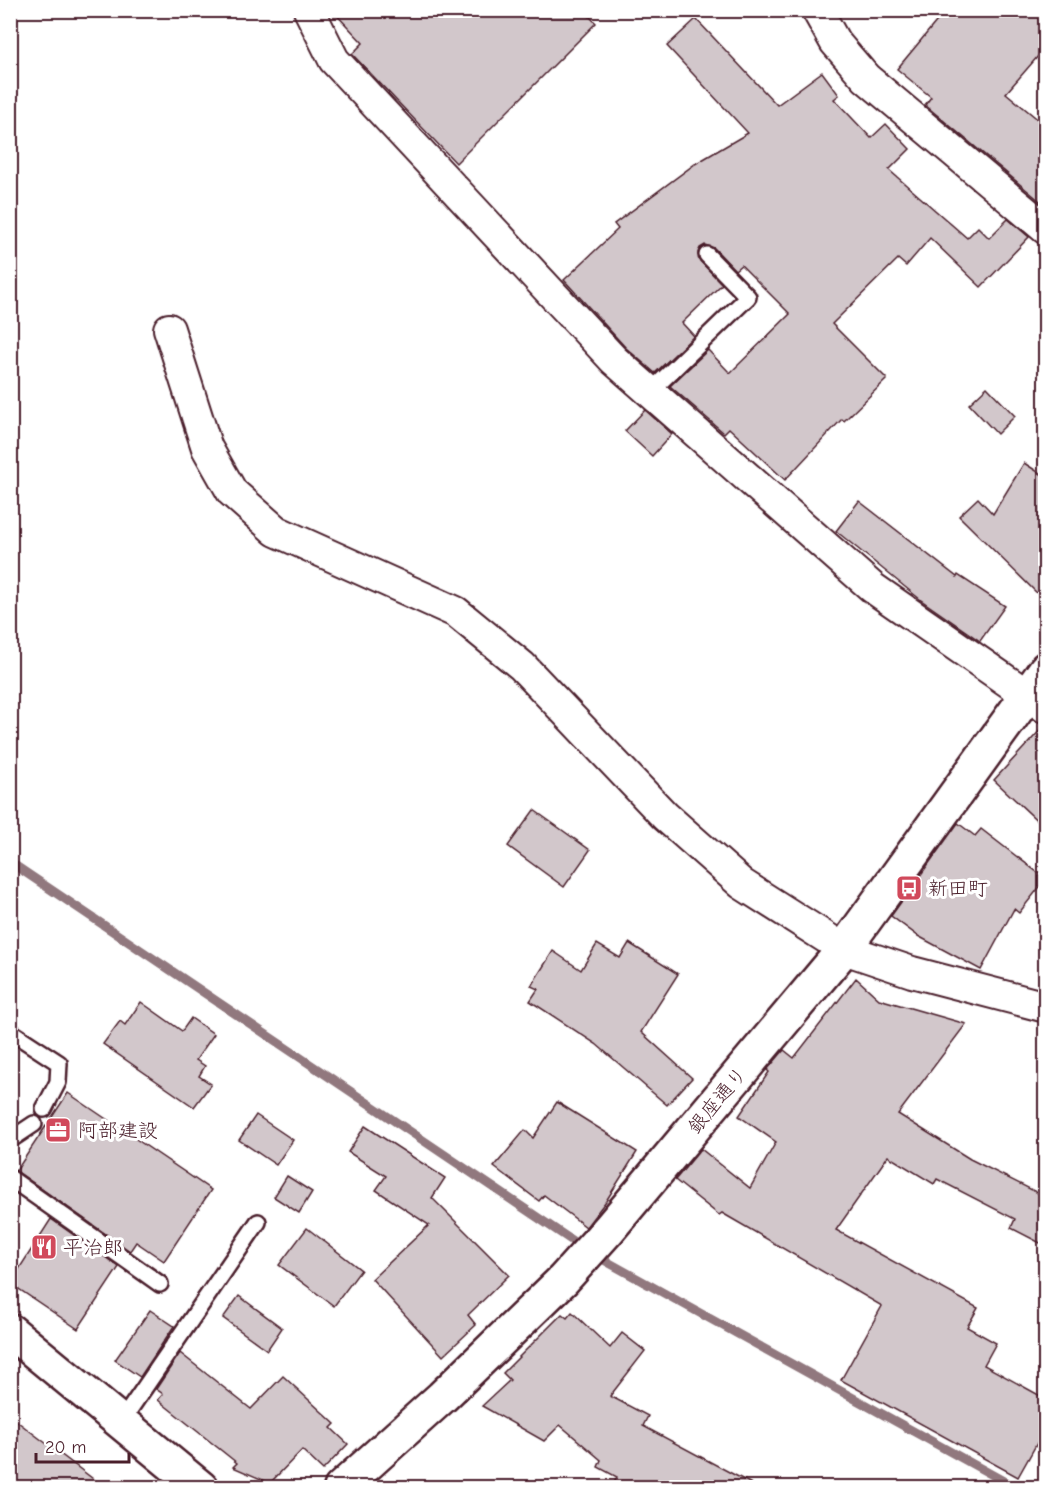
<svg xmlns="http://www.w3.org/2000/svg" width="1056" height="1498" font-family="'Comic Neue','Klee One',sans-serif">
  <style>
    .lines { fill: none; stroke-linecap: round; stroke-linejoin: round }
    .stream { stroke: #91787e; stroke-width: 9 }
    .building { fill: #d2c7cb; stroke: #4a1f2b; stroke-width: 1.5 }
    .service-casing { stroke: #4a1f2b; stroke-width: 20 }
    .minor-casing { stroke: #4a1f2b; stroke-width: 34 }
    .tertiary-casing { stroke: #4a1f2b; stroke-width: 38 }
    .trunk-casing { stroke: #4a1f2b; stroke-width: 38 }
    .service { stroke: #fff; stroke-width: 15 }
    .minor { stroke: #fff; stroke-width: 30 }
    .tertiary { stroke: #fff; stroke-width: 33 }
    .trunk { stroke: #fff; stroke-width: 33 }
    .labels { text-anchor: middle; stroke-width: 6; stroke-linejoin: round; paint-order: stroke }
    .poi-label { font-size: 20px; fill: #4a1f2b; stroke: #fff; text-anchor: start }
    .street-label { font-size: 20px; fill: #4a1f2b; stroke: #fff }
  </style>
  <rect width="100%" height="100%" fill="#fff"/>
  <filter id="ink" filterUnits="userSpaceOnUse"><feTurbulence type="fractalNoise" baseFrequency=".0167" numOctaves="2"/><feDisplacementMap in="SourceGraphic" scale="12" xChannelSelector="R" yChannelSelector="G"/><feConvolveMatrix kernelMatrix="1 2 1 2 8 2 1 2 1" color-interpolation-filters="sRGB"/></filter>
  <g filter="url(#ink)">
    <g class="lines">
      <g class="stream">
        <path d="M10 862 583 1248"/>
        <path d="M595 1255 1016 1488"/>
      </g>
    </g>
    <g class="building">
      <path d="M332 10H583L596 23 456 163 352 54 363 43Z"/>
      <path d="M946 10H1046V47L1006 93 1046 126V206L925 105 931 97 897 69Z"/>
      <path d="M696 19 777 105 822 72 839 95 834 99 871 138 886 124 910 149 889 170 967 238 978 227 989 238 1008 219 1029 237 981 287 930 238 906 266 898 259 832 324 887 379 844 421 842 419 785 480 729 428 724 433 670 386 708 350 730 373 790 314 741 265 735 270 714 248 705 245 700 248 698 253 700 261 722 284 682 323 694 336 655 373 626 348 564 280 618 229 614 224 695 164 748 133 667 46Z"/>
      <path d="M987 387 1015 416 997 434 969 404Z"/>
      <path d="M645 410 672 434 652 456 625 431Z"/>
      <path d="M1024 463 1046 477V602L959 516 978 498 993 514Z"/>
      <path d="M859 501 957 577 958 575 1005 606 980 641 921 600 836 531Z"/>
      <path d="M1045 725H1046V829L994 780Z"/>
      <path d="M534 810 590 850 564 887 508 846Z"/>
      <path d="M958 823 975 836 981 829 1046 879 1019 913 1014 909 981 970 918 936 891 916Z"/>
      <path d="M629 943 678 974 641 1032 692 1078 667 1105 596 1044 530 1001 538 989 531 986 553 951 581 970 597 944 620 958Z"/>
      <path d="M856 978 879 999 966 1024 898 1114 970 1159 1046 1197V1246L1011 1228 1015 1219 937 1179 934 1184 888 1156 836 1230 978 1308 967 1327 996 1343 984 1365 1046 1399V1427L1018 1477 841 1380 882 1306 722 1213 719 1215 675 1180 701 1149 750 1188 776 1142 739 1116 769 1072 767 1070 784 1050 794 1058Z"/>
      <path d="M141 1002 182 1031 191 1018 214 1034 196 1060 205 1066 199 1076 211 1084 194 1107 103 1044 120 1021 125 1025Z"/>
      <path d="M68 1093 211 1190 164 1261 136 1242 130 1251 16 1171Z"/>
      <path d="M557 1102 637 1152 606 1201 586 1227 544 1195 539 1201 494 1167 525 1130 533 1138Z"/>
      <path d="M256 1115 293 1140 276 1165 239 1140Z"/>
      <path d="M365 1126 445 1178 432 1198 509 1275 468 1315 476 1325 443 1356 372 1279 429 1225 376 1190 386 1176 348 1152Z"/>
      <path d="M287 1176 312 1192 299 1213 274 1197Z"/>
      <path d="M51 1219 119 1267 78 1329 10 1283Z"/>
      <path d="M307 1228 361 1270 334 1306 279 1265Z"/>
      <path d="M239 1296 282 1328 267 1350 223 1318Z"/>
      <path d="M150 1310 174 1326 140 1377 115 1360Z"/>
      <path d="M572 1312 610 1348 622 1333 645 1351 610 1396 648 1416 643 1426 759 1488H611L617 1477 598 1467 601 1460 560 1425 544 1441 482 1406 510 1380 503 1373 562 1314 567 1318Z"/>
      <path d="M180 1353 251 1409 283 1376 335 1424 331 1428 348 1444 323 1470 302 1450 270 1483 233 1467 237 1463 158 1400 163 1394 156 1389Z"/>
      <path d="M10 1416 105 1488H10Z"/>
    </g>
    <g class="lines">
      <defs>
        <g id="service">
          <path d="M650 392 748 297 707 255"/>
          <path d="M10 1031 59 1063 58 1082 44 1109"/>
          <path d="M10 1140 34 1124"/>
          <path d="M10 1178 160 1284"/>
          <path d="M121 1422 258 1222"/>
        </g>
        <g id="minor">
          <path d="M309 10 334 60 614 360 873 588 1046 708"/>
          <path d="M817 10 835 42 866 78 1046 229"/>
          <path d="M169 329 207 448 232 492 276 531 456 612 522 666 665 816 742 884 844 949 912 972 1046 1007"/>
        </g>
        <path id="tertiary" d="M341 1488 442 1397 563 1280 609 1229 844 949 1046 669"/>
        <path id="trunk" d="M10 1331 201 1488"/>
      </defs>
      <use href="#service" class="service-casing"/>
      <use href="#minor" class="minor-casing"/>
      <use href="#tertiary" class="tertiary-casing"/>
      <use href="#trunk" class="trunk-casing"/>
      <use href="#service" class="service"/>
      <use href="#minor" class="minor"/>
      <use href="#tertiary" class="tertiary"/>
      <use href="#trunk" class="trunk"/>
    </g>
  </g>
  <defs>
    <symbol id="bus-square" viewBox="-11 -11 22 22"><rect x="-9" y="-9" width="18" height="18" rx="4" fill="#d1495b" stroke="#fff"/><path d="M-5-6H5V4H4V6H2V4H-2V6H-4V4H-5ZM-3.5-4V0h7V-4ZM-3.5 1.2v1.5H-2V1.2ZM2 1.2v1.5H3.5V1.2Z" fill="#fff"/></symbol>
    <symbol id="office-square" viewBox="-11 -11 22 22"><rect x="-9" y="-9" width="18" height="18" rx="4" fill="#d1495b" stroke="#fff"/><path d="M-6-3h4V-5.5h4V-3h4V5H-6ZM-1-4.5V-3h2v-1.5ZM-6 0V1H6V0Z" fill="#fff"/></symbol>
    <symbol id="restaurant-square" viewBox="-11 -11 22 22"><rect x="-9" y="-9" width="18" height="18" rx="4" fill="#d1495b" stroke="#fff"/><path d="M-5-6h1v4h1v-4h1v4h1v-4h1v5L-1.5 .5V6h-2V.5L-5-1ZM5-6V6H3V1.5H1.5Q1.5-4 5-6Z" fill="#fff"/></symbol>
  </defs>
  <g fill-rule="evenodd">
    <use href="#bus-square" x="894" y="873" width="30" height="30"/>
    <use href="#office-square" x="43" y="1115" width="30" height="30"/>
    <use href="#restaurant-square" x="29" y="1232" width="30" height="30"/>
  </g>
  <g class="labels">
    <g class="poi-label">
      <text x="928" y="895">新田町</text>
      <text x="78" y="1137">阿部建設</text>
      <text x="63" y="1254">平治郎</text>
    </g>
    <g class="street-label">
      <text transform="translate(717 1100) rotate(-50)" y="7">銀座通り</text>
    </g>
  </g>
  <rect width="1056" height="1498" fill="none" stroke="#fff" stroke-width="36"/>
  <rect x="18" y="18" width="1020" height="1462" fill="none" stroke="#4a1f2b" stroke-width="2" filter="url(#ink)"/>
  <path d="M36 1453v9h93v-9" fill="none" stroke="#4a1f2b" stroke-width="3"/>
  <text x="45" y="1453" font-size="18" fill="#4a1f2b" stroke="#ffffff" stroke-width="4.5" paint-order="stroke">20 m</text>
</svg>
